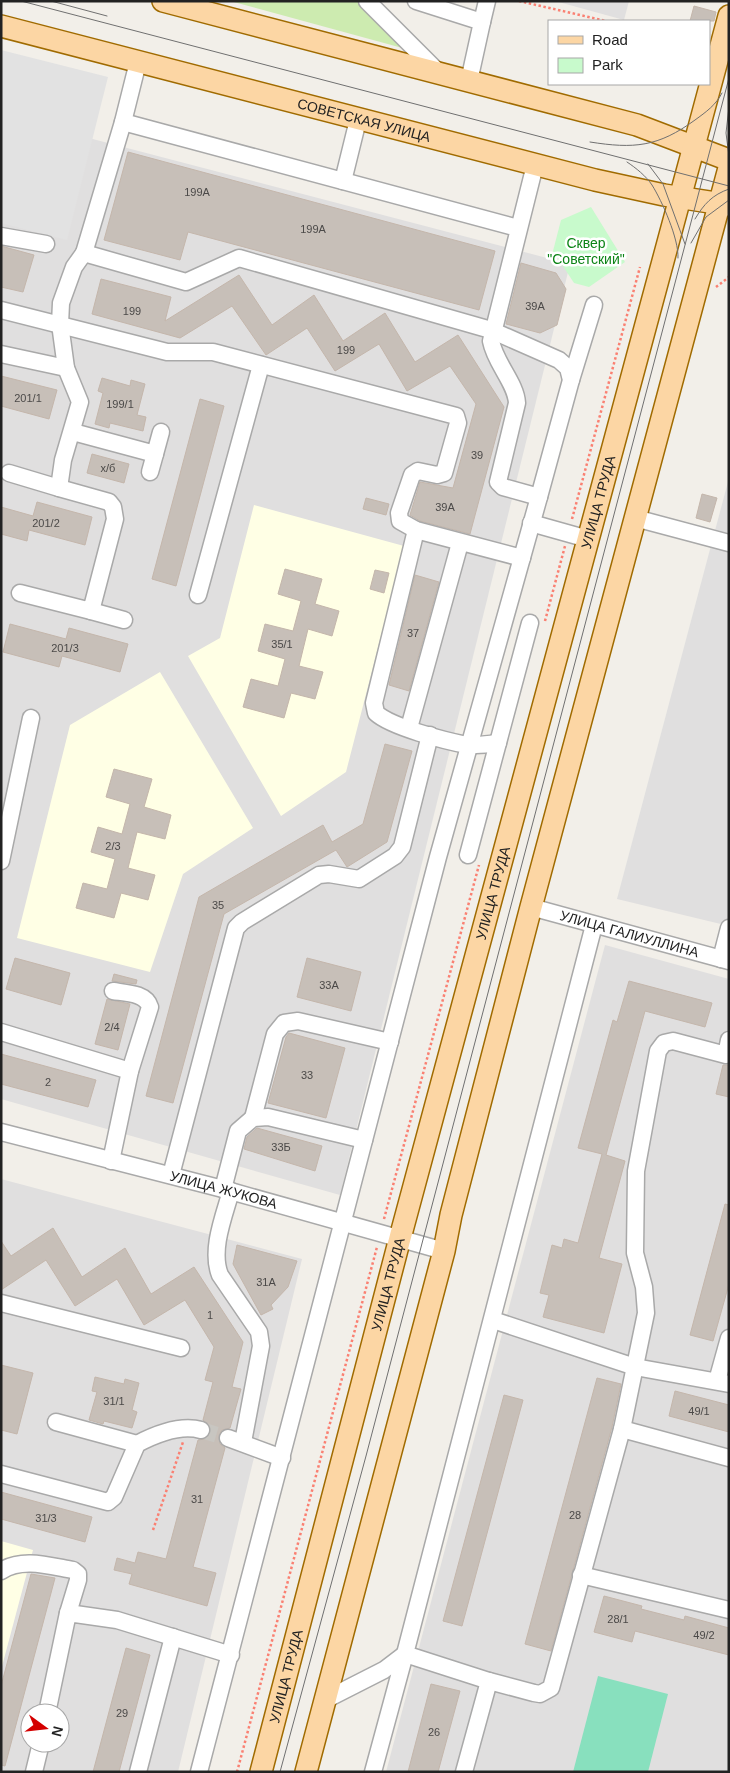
<svg xmlns="http://www.w3.org/2000/svg" width="730" height="1773" font-family="Arial,sans-serif">
  <style>
    .residential { fill: #e0dfdf; fill-rule: evenodd }
    .education { fill: #ffffe5 }
    .grass { fill: #cdebb0 }
    .park { fill: #c8facc }
    .pitch { fill: #88e0be }
    .parking { fill: #e2e2e2 }
    .building { fill: #c7bfb8; stroke: #c4b6ab }
    .lines { fill: none; stroke-linecap: round; stroke-linejoin: round }
    .minor-tunnel { stroke: #c8c6c1; stroke-width: 16; stroke-dasharray: 16 8; stroke-linecap: butt }
    .minor-casing { stroke: #a9a9a9; stroke-width: 19 }
    .major-casing { stroke: #a06b00; stroke-width: 24 }
    .path { stroke: #fa8072; stroke-width: 2.5; stroke-dasharray: 2.5 2.5; stroke-linecap: butt }
    .minor { stroke: #fff; stroke-width: 16 }
    .major { stroke: #fcd6a4; stroke-width: 21 }
    .tram { stroke: #707070; stroke-width: 1 }
    .labels { text-anchor: middle; stroke-width: 5; stroke-linejoin: round; paint-order: stroke }
    .number-label { font-size: 11px; fill: #4b4948 }
    .street-label { font-size: 14px; fill: #222; stroke: #fff }
    .park-label { font-size: 14px; fill: #0c8416; stroke: #fff }
  </style>
  <rect width="100%" height="100%" fill="#f2efe9"/>
  <g class="residential">
    <path d="M555 1H629L624 20Z"/>
    <path d="M1 115 570 264 340 1195 1 1099Z"/>
    <path d="M729 478V926L617 899Z"/>
    <path d="M605 945 729 979V1772H386Z"/>
    <path d="M1 1179 302 1259 178 1772H1ZM30 1713H60V1743H30Z"/>
  </g>
  <g class="education">
    <path d="M254 505 404 546 346 772 281 816 188 656 220 638Z"/>
    <path d="M160 672 253 828 183 874 150 972 17 938 70 725Z"/>
    <path d="M1 1541 33 1550 1 1670Z"/>
  </g>
  <path class="grass" d="M230 1H359L406 47V49Z"/>
  <path class="park" d="M591 207 625 262 589 287 574 283 553 251 561 220Z"/>
  <path class="pitch" d="M598 1676 668 1694 648 1772H573Z"/>
  <path class="parking" d="M1 50 108 77 67 240 1 223Z"/>
  <g class="building">
    <path d="M694 6 716 12 714 21H690Z"/>
    <path d="M128 152 495 251 479 310 188 232 180 260 104 240Z"/>
    <path d="M1 246 34 255 23 292 1 287Z"/>
    <path d="M521 263 556 273 566 289 557 325 540 333 506 324Z"/>
    <path d="M239 275 272 325 314 295 343 341 385 313 415 362 458 335 504 407 470 534 420 521 410 515 420 482 453 488 476 404 450 366 407 391 379 344 335 371 307 328 266 355 232 306 180 338 92 314 101 279 171 297 165 321Z"/>
    <path d="M1 376 57 390 49 419 1 406Z"/>
    <path d="M102 378 130 386 131 380 145 384 137 415 146 417 143 431 110 423 109 428 95 424 103 393 98 391Z"/>
    <path d="M200 399 224 406 176 586 152 579Z"/>
    <path d="M92 454 129 464 124 483 87 473Z"/>
    <path d="M702 494 717 498 710 522 696 518Z"/>
    <path d="M366 498 389 504 386 515 363 509Z"/>
    <path d="M37 502 92 517 85 545 29 530 27 541 1 534V507L33 516Z"/>
    <path d="M285 569 322 579 315 604 339 611 332 636 308 629 299 666 323 672 315 699 291 693 284 718 243 707 251 679 278 686 285 659 258 651 265 624 293 631 301 601 278 594Z"/>
    <path d="M375 570 389 573 384 593 370 589Z"/>
    <path d="M415 575 439 582 409 691 389 685Z"/>
    <path d="M10 624 66 639 69 628 128 644 120 672 62 656 59 667 3 652Z"/>
    <path d="M385 744 412 751 387 842 347 867 336 850 224 914 173 1103 146 1096 199 897 323 825 332 842 363 824Z"/>
    <path d="M114 769 152 779 144 807 171 815 165 839 137 832 128 868 155 875 148 900 121 893 114 918 76 908 83 883 107 889 115 859 91 852 98 827 122 834 130 804 106 797Z"/>
    <path d="M15 958 70 973 61 1005 6 989Z"/>
    <path d="M307 958 361 972 351 1011 297 997Z"/>
    <path d="M114 974 137 980 136 984 112 981Z"/>
    <path d="M629 981 712 1003 705 1027 645 1011 606 1155 625 1161 599 1258 622 1264 604 1333 543 1317 549 1295 540 1293 552 1245 562 1248 564 1239 578 1243 602 1154 578 1148 613 1020 617 1022Z"/>
    <path d="M107 999 130 1004 118 1050 95 1044Z"/>
    <path d="M289 1033 345 1048 326 1118 268 1103 286 1037Z"/>
    <path d="M1 1054 96 1080 88 1107 1 1084Z"/>
    <path d="M723 1065H729V1097L716 1094Z"/>
    <path d="M257 1128 322 1146 315 1171 244 1149 247 1137Z"/>
    <path d="M725 1204 729 1205V1284L713 1341 690 1335Z"/>
    <path d="M53 1228 82 1277 125 1248 151 1294 194 1267 243 1342 232 1387 241 1389 230 1428 222 1430 219 1435 220 1444 225 1448 193 1567 216 1573 207 1606 129 1584 132 1574 114 1570 117 1558 135 1563 138 1552 166 1559 198 1440 205 1439 211 1432 210 1426 203 1420 213 1382 205 1380 214 1347 185 1300 144 1325 117 1279 75 1306 46 1260 1 1290V1241L11 1256Z"/>
    <path d="M237 1245 297 1261 288 1287 271 1305 273 1309 261 1315 233 1264Z"/>
    <path d="M1 1365 33 1373 17 1434 1 1430Z"/>
    <path d="M95 1377 124 1384 125 1379 139 1383 132 1410 137 1412 132 1428 104 1421 103 1424 89 1420 97 1392 92 1391Z"/>
    <path d="M597 1378 621 1384 612 1427 551 1651 525 1644Z"/>
    <path d="M675 1391 729 1405V1432L669 1416Z"/>
    <path d="M504 1395 523 1400 462 1626 443 1621Z"/>
    <path d="M1 1492 92 1517 85 1542 1 1519Z"/>
    <path d="M31 1574 55 1578 5 1766 1 1765V1686Z"/>
    <path d="M604 1596 642 1606 641 1609 684 1620 685 1616 729 1628V1655L635 1631 632 1642 594 1632Z"/>
    <path d="M126 1648 150 1655 119 1772H93Z"/>
    <path d="M431 1684 460 1691 438 1772H408Z"/>
  </g>
  <g class="lines">
    <path class="minor-tunnel" d="M201 1430 228 1438"/>
    <defs>
      <g id="minor">
        <path d="M367 1 439 73"/>
        <path d="M416 1 482 22 469 81"/>
        <path d="M482 22 487 1"/>
        <path d="M138 62 123 122 84 253 186 282 239 258 491 330 559 360 568 368 571 380 539 497"/>
        <path d="M123 122 518 228"/>
        <path d="M343 181 358 120"/>
        <path d="M1 236 46 244"/>
        <path d="M1 310 167 352H213L456 416 458 423 444 473 437 475 418 471 412 475 399 513 400 521 416 530 522 558"/>
        <path d="M1 354 66 368"/>
        <path d="M571 380 594 305"/>
        <path d="M73 432 155 454 161 432"/>
        <path d="M150 472 155 454"/>
        <path d="M9 473 59 488"/>
        <path d="M635 518 729 543"/>
        <path d="M531 523 588 539"/>
        <path d="M416 530 374 703 376 713C391 727 446 741 467 745 477 746 488 744 498 743"/>
        <path d="M20 593 91 611 115 519 113 507 109 502 59 488 63 460 80 402 66 368 60 324 61 303 74 267 84 253"/>
        <path d="M198 595 261 365"/>
        <path d="M91 611 124 620"/>
        <path d="M409 728 460 543"/>
        <path d="M468 855 530 623"/>
        <path d="M1 861 31 718"/>
        <path id="s1" d="M531 907 729 961"/>
        <path d="M721 959 729 928"/>
        <path d="M113 991C126 993 146 993 150 1007L130 1071"/>
        <path d="M1 1032 130 1071 111 1161"/>
        <path d="M253 1118 275 1034 284 1023 298 1021 390 1042"/>
        <path id="s2" d="M1 1132 223 1189 444 1251"/>
        <path d="M171 1175 236 928 242 922 319 875 329 874 359 879 395 856 402 847 430 735"/>
        <path d="M223 1189 238 1131 253 1118 268 1117 364 1140"/>
        <path d="M231 1191C224 1216 210 1250 220 1275L259 1332 261 1346 243 1442"/>
        <path d="M1 1303 181 1348"/>
        <path d="M493 1320 635 1367 729 1384"/>
        <path d="M717 1381 729 1338"/>
        <path d="M56 1422 137 1444"/>
        <path d="M622 1429 729 1458"/>
        <path d="M228 1438 282 1458"/>
        <path d="M1 1474 108 1502 114 1497 137 1444C156 1434 180 1424 201 1430"/>
        <path d="M1 1571C22 1557 50 1566 73 1570L78 1574V1580L68 1613"/>
        <path d="M581 1575 729 1610"/>
        <path d="M489 1681 534 1693 540 1694 551 1688 622 1429 646 1313 644 1287 635 1253 636 1171 658 1051 664 1043 673 1041 726 1055 729 1040"/>
        <path d="M325 1700 384 1670 405 1654 373 1772"/>
        <path d="M47 1713 68 1613 117 1620 231 1655"/>
        <path d="M34 1772 41 1743"/>
        <path d="M138 1772 173 1637"/>
        <path d="M199 1772 438 857 539 497 503 487 498 482 517 403C516 383 495 363 491 341L535 165"/>
        <path d="M464 1772 489 1681 405 1654 594 925"/>
      </g>
      <g id="major">
        <path d="M163 1 637 125 729 160"/>
        <path id="s3" d="M1 26 595 180 664 195 729 205"/>
        <path id="s4" d="M261 1772 400 1238 729 16"/>
        <path d="M306 1772 444 1251 451 1215 531 907 729 168"/>
      </g>
    </defs>
    <use href="#minor" class="minor-casing"/>
    <use href="#major" class="major-casing"/>
    <g class="path">
      <path d="M519 1 606 21"/>
      <path d="M716 287 729 277"/>
      <path d="M572 519 640 267"/>
      <path d="M545 621 565 546"/>
      <path d="M384 1219 479 865"/>
      <path d="M153 1530 183 1442"/>
      <path d="M237 1772 377 1247"/>
    </g>
    <use href="#minor" class="minor"/>
    <use href="#major" class="major"/>
    <g class="tram">
      <path d="M21 1 729 186"/>
      <path d="M51 1 107 16"/>
      <path d="M729 107 726 133 729 156"/>
      <path d="M590 142C634 149 658 147 695 120 706 112 716 105 722 93"/>
      <path d="M627 162C636 168 646 176 652 185 662 201 679 239 678 258"/>
      <path d="M648 164 663 184 685 244"/>
      <path d="M695 219C704 204 712 195 729 189"/>
      <path d="M691 243 706 217 729 200"/>
      <path d="M280 1772 366 1456 729 78"/>
    </g>
  </g>
  <g class="labels">
    <g class="number-label">
      <text x="197" y="196">199А</text>
      <text x="313" y="233">199А</text>
      <text x="535" y="310">39А</text>
      <text x="132" y="315">199</text>
      <text x="346" y="354">199</text>
      <text x="28" y="402">201/1</text>
      <text x="120" y="408">199/1</text>
      <text x="477" y="459">39</text>
      <text x="108" y="472">х/б</text>
      <text x="445" y="511">39А</text>
      <text x="46" y="527">201/2</text>
      <text x="413" y="637">37</text>
      <text x="282" y="648">35/1</text>
      <text x="65" y="652">201/3</text>
      <text x="113" y="850">2/3</text>
      <text x="218" y="909">35</text>
      <text x="329" y="989">33А</text>
      <text x="112" y="1031">2/4</text>
      <text x="307" y="1079">33</text>
      <text x="48" y="1086">2</text>
      <text x="281" y="1151">33Б</text>
      <text x="266" y="1286">31А</text>
      <text x="210" y="1319">1</text>
      <text x="114" y="1405">31/1</text>
      <text x="699" y="1415">49/1</text>
      <text x="197" y="1503">31</text>
      <text x="575" y="1519">28</text>
      <text x="46" y="1522">31/3</text>
      <text x="618" y="1623">28/1</text>
      <text x="704" y="1639">49/2</text>
      <text x="122" y="1717">29</text>
      <text x="434" y="1736">26</text>
    </g>
    <g class="street-label">
      <text dy="5" stroke="none"><textPath href="#s3" startOffset="375">СОВЕТСКАЯ УЛИЦА</textPath></text>
      <text dy="5" stroke="none"><textPath href="#s4" startOffset="1314">УЛИЦА ТРУДА</textPath></text>
      <text dy="5" stroke="none"><textPath href="#s4" startOffset="909">УЛИЦА ТРУДА</textPath></text>
      <text dy="5" stroke="none"><textPath href="#s1" startOffset="102">УЛИЦА ГАЛИУЛЛИНА</textPath></text>
      <text dy="5" stroke="none"><textPath href="#s2" startOffset="230">УЛИЦА ЖУКОВА</textPath></text>
      <text dy="5" stroke="none"><textPath href="#s4" startOffset="504">УЛИЦА ТРУДА</textPath></text>
      <text dy="5" stroke="none"><textPath href="#s4" startOffset="99">УЛИЦА ТРУДА</textPath></text>
    </g>
    <g class="park-label">
      <text x="586" y="248">Сквер<tspan x="586" dy="16">"Советский"</tspan></text>
    </g>
  </g>
  <rect width="730" height="1773" fill="none" stroke="#222222" stroke-width="5"/>
  <rect x="548" y="20" width="162" height="65" fill="#ffffff" stroke="#a7a7a7"/>
  <rect x="558" y="36" width="25" height="8" fill="#fcd6a4" stroke="#a7a7a7"/>
  <text x="592" y="45" font-size="15" fill="#222222">Road</text>
  <rect x="558" y="58" width="25" height="15" fill="#c8facc" stroke="#a7a7a7"/>
  <text x="592" y="70" font-size="15" fill="#222222">Park</text>
  <g transform="translate(45 1728) rotate(105)"><circle r="24" fill="#ffffff" stroke="#a7a7a7"/>
  <path d="M0-4L9 19L0 12L-9 19Z" fill="#d40000"/>
  <text y="-8" font-size="14" font-weight="bold" text-anchor="middle" fill="#222222">N</text>
  </g>
</svg>
